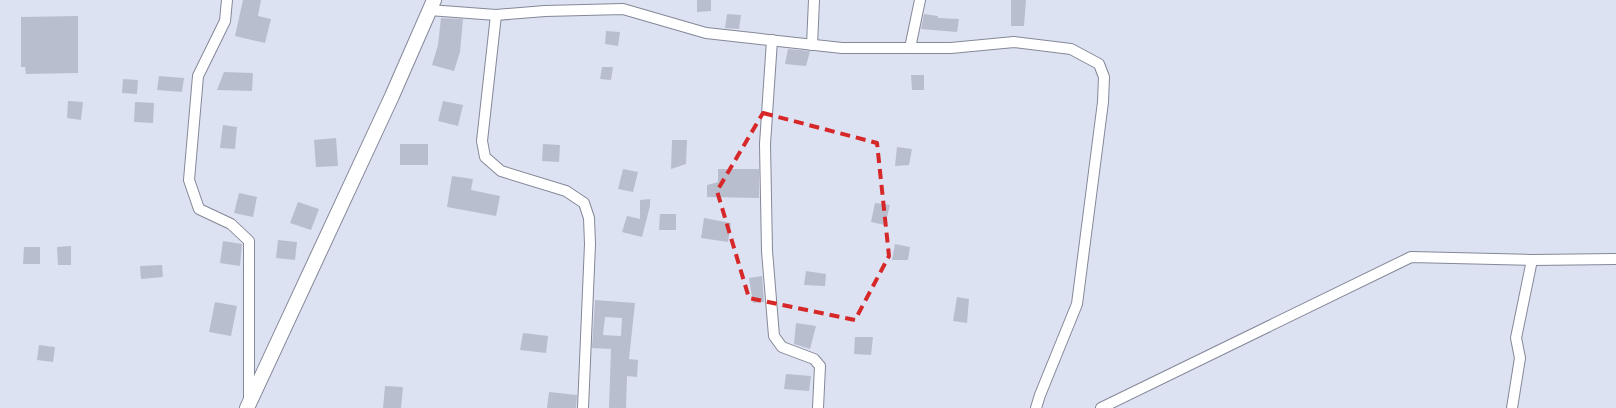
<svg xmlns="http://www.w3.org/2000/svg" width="1616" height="408" font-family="Cabin,sans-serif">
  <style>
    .building { fill: #b9bece; fill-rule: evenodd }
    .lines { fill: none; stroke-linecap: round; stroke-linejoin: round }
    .street-casing { stroke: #848898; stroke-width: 12 }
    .secondary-casing { stroke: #848898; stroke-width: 16 }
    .street { stroke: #fff; stroke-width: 10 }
    .secondary { stroke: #fff; stroke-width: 14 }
    .marked { fill: none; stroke: #d62828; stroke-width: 4; stroke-dasharray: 10 6; stroke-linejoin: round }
  </style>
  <rect width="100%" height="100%" fill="#dde2f3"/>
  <g class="building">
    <path d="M243 0H261L258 16 271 19 265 43 235 36Z"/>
    <path d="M697 0H711V11L697 12Z"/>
    <path d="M1011 0H1026L1024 26H1011Z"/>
    <path d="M727 14 741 15 739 29 725 28Z"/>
    <path d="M924 14 938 16V18L959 19 957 32 921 29Z"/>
    <path d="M78 16V73L26 74 25 67H21V17Z"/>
    <path d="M441 18 463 19 460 52 454 71 432 65 438 45Z"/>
    <path d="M606 31 620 32 618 46 605 44Z"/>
    <path d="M788 49 810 51 806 66 785 64Z"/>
    <path d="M602 67H613L611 80 600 79Z"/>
    <path d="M224 72 253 73 252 91 217 90Z"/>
    <path d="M911 75H924V90H912Z"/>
    <path d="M159 76 184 78 182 92 157 90Z"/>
    <path d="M123 79 138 80 137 94 122 93Z"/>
    <path d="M68 101 83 102 81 120 67 118Z"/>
    <path d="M443 101 463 105 458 126 438 121Z"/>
    <path d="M135 102 154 103 153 123 134 122Z"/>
    <path d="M223 125 237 127 235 149 220 148Z"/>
    <path d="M336 138 338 166 316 167 314 140Z"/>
    <path d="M672 140H687L686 164 671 169Z"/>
    <rect x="400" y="144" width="28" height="21"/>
    <path d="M543 144 560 145 559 162 542 161Z"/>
    <path d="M897 147 912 149 909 165 895 166Z"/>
    <path d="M623 169 638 172 633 192 618 189Z"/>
    <path d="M718 169H759V198L707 197V185L718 182Z"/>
    <path d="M452 176 473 179 471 190 500 196 496 216 447 207Z"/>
    <path d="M239 193 257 197 253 217 234 213Z"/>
    <path d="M650 199V206L642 237 622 232 627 216 640 219V200Z"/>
    <path d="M298 202 319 209 311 230 290 223Z"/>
    <path d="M875 203 890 205 885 225 871 222Z"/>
    <path d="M660 214H676V230H659Z"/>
    <path d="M704 218 731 223 728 242 701 238Z"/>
    <path d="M278 240 297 242 295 260 276 258Z"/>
    <path d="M223 241 242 244 240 266 220 263Z"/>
    <path d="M895 244 910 247 908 260H892Z"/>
    <path d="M71 246V265H58L57 247Z"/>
    <path d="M24 247H40V264H23Z"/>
    <path d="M162 265 163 277 141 279 140 266Z"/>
    <path d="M806 271 826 274 825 286 804 285Z"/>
    <path d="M762 276 764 302 753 303 749 278Z"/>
    <path d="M957 297 969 299 967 323 953 321Z"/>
    <path d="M595 300 635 303 629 359 638 360 637 377 627 376 626 408H609L611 349 592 348ZM605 317 622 318 621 336 603 335Z"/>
    <path d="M215 302 237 306 231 336 209 332Z"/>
    <path d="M796 323 816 326 810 349 794 344Z"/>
    <path d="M523 333 548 336 546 353 520 350Z"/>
    <path d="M855 337H873L871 355 854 354Z"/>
    <path d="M39 345 55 347 53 362 37 360Z"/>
    <path d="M786 374 811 376 809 391 784 389Z"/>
    <path d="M385 386 403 387 401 408H383Z"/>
    <path d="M549 392 577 395 576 408H547Z"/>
  </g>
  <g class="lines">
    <defs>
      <g id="street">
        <path d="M227 0 225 21 198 76 189 180 199 209 231 224 249 241V402"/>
        <path d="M429 10 496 15 545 11 623 9 706 33 842 48H951L1014 42 1071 49 1099 64 1104 77 1103 102 1077 304 1040 395 1036 408"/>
        <path d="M496 15 482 141 485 157 501 171 566 191 584 203 589 218 590 244 583 408"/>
        <path d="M772 40 765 144 767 251 774 336 782 347 814 359 820 366 818 408"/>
        <path d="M812 45 814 0"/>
        <path d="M910 48 920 0"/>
        <path d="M1101 408 1411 257 1532 260 1616 259"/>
        <path d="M1512 408 1520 358 1516 338 1532 260"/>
      </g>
      <path id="secondary" d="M247 408 392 96 434 0"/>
    </defs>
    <use href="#street" class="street-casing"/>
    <use href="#secondary" class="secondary-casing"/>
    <use href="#street" class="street"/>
    <use href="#secondary" class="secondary"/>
  </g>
  <path class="marked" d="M763 113 877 143 889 256 855 320 749 298 717 191Z"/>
</svg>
